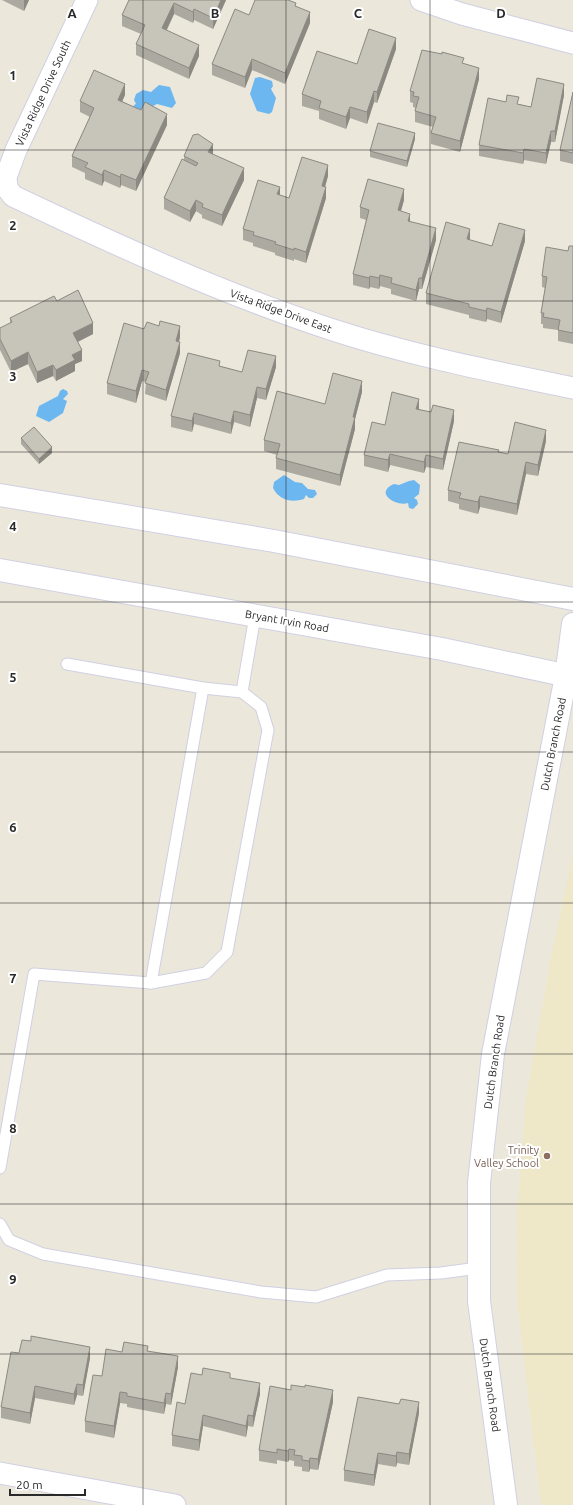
<svg xmlns="http://www.w3.org/2000/svg" width="573" height="1505" font-family="Ubuntu,sans-serif">
  <style>
    .education { fill: #eee8c9 }
    .water { fill: #6cb7f0 }
    .lines { fill: none; stroke-linecap: round; stroke-linejoin: round }
    .service-casing { stroke: #d0d0e2; stroke-width: 13 }
    .minor-casing { stroke: #d0d0e2; stroke-width: 23 }
    .tertiary-casing { stroke: #d0d0e2; stroke-width: 24 }
    .secondary-casing { stroke: #d0d0e2; stroke-width: 24 }
    .service { stroke: #fff; stroke-width: 11 }
    .minor { stroke: #fff; stroke-width: 21 }
    .tertiary { stroke: #fff; stroke-width: 22 }
    .secondary { stroke: #fff; stroke-width: 22 }
    .wall { fill: #aba9a0 }
    .shaded-wall { fill: #8b8982 }
    .building { fill: #c7c4ba; stroke: #8b8982 }
    .grid { fill: none; stroke: #292929; stroke-width: 1; stroke-opacity: 0.55 }
    .education-dot { fill: #8d6e63; stroke: #fff; stroke-width: 1.5 }
    .labels { text-anchor: middle; stroke-width: 4; stroke-linejoin: round; paint-order: stroke }
    .street-label { font-size: 11px; fill: #292929; stroke: #fff }
    .education-label { font-size: 11px; fill: #785e54; stroke: #fff; text-anchor: end }
    .grid-label { font-size: 13px; text-anchor: middle; font-weight: bold; fill: #292929; stroke: #fff; stroke-width: 4; stroke-linejoin: round; paint-order: stroke }
  </style>
  <rect width="100%" height="100%" fill="#ece7db"/>
  <path class="education" d="M573 855V1505H541L518 1308 517 1212 526 1099 551 957Z"/>
  <g class="water">
    <path d="M260 77 272 81 273 86 271 89 276 98 272 112 269 114 257 111 250 94 255 78Z"/>
    <path d="M159 85 170 87 176 103 172 108 157 104 141 112 133 110 134 105 136 104 134 100 136 94 143 90 151 92Z"/>
    <path d="M63 389 67 391 68 394 63 399 67 401 63 413 49 422 36 416 39 406 58 396 60 391Z"/>
    <path d="M284 475 295 482 302 483 308 489 315 490 317 494 313 498H309L306 495 304 499C291 503 279 500 273 488L274 482Z"/>
    <path d="M414 480 420 485 419 494 414 498 417 500 418 504 413 509 409 508 408 503C397 507 373 493 394 484L399 485 409 481Z"/>
  </g>
  <g class="lines">
    <defs>
      <g id="service">
        <path d="M67 664 203 688 242 692 255 616"/>
        <path d="M151 983 203 688"/>
        <path d="M0 1168 34 974 151 983 206 973 227 952 268 730 261 707 242 692"/>
        <path d="M0 1224 9 1240 43 1254 261 1292 316 1297 387 1275 441 1273 478 1268"/>
      </g>
      <g id="minor">
        <path d="M87 0 16 150 6 177 7 188 13 196C116 245 221 293 330 329 409 355 491 371 573 388"/>
        <path d="M421 0 462 14 573 43"/>
        <path d="M0 1473 175 1505"/>
      </g>
      <path id="tertiary" d="M506 1505 479 1301V1183L493 1054 566 676 573 624"/>
      <g id="secondary">
        <path d="M0 495 274 541 573 599"/>
        <path d="M0 570 442 649 573 677"/>
      </g>
    </defs>
    <use href="#service" class="service-casing"/>
    <use href="#minor" class="minor-casing"/>
    <use href="#tertiary" class="tertiary-casing"/>
    <use href="#secondary" class="secondary-casing"/>
    <use href="#service" class="service"/>
    <use href="#minor" class="minor"/>
    <use href="#tertiary" class="tertiary"/>
    <use href="#secondary" class="secondary"/>
  </g>
  <g class="wall">
    <path d="M2 0H29L24 11Z"/>
    <path d="M129 0H226L213 29 194 20 193 23 174 14 167 30 199 56 189 79 136 55V44L141 34 122 26V15Z"/>
    <path d="M296 6 310 23 285 84 252 70 245 88 212 75V64L249 15Z"/>
    <path d="M396 49 377 103 374 102 367 124 350 118 346 129 319 119V111L302 106V94L357 64Z"/>
    <path d="M464 63 479 79 460 152 431 144V133L433 127 415 122V111L416 108 413 107V103L410 102V91Z"/>
    <path d="M573 92V164L560 161V150Z"/>
    <path d="M125 95 122 101 167 125 136 191 121 185 120 188 104 181 102 186 85 179V173L72 167V156L90 117 80 112V101Z"/>
    <path d="M564 95 555 142H551L546 164 524 160 523 164 479 156V145L519 104 531 107Z"/>
    <path d="M415 139 407 167 370 157V151Z"/>
    <path d="M213 154 244 180 222 226 202 218V215L196 211 190 222 164 209V198L184 160V156Z"/>
    <path d="M328 176 325 187 326 198 306 263 294 259V261L275 255V253L253 246V243L243 240V229L280 195 289 198Z"/>
    <path d="M404 200 401 211 410 222 436 240 422 289H419L416 301 391 294V289L380 286 379 289 370 287 369 289 353 285V274L366 220 360 218V207Z"/>
    <path d="M470 240 492 246 525 241 501 323 487 319 486 322 469 318V315L426 304V293Z"/>
    <path d="M573 246V344L558 341V330L543 328V324H541V313L545 288 542 287V276Z"/>
    <path d="M57 301 93 334 78 342 82 361 75 364V371L56 381 53 376 37 383 28 364 11 372 0 350V328L10 324V318Z"/>
    <path d="M144 329 180 337 179 342 180 353 166 401 145 394 146 382 142 381 136 403 107 394V383Z"/>
    <path d="M220 366 242 372 276 367 266 400 257 398 250 427 234 422 231 434 194 424 192 432 171 427V416Z"/>
    <path d="M362 392 355 419V429L340 486 276 469V458L277 455 264 451V440L325 404Z"/>
    <path d="M419 409 454 421 443 470 426 467 424 473 390 465 388 472 364 466V455L385 425Z"/>
    <path d="M21 438 52 453 39 464 21 444Z"/>
    <path d="M546 441 538 476 526 474 517 515 480 507 478 514 459 509V504L448 501V490L499 452 508 454Z"/>
    <path d="M148 1351 178 1367 171 1405 166 1404 164 1414 127 1407V1404L120 1403 114 1438 85 1432V1421L122 1352Z"/>
    <path d="M19 1353 90 1358 83 1396 77 1395 74 1405 35 1398 30 1424 1 1418V1407Z"/>
    <path d="M202 1375 230 1378 260 1394 253 1427 248 1426 246 1437 203 1426 199 1451 172 1446V1435Z"/>
    <path d="M333 1402 318 1470 310 1469 309 1472 302 1471V1467L294 1466V1461L289 1460 288 1462 277 1460V1464L259 1461V1450Z"/>
    <path d="M419 1413 409 1465 397 1463 396 1467 378 1464 374 1486 344 1481V1470Z"/>
  </g>
  <g class="shaded-wall">
    <path d="M24 0H29L24 11Z"/>
    <path d="M221 0H226L213 29V18Z"/>
    <path d="M174 3V14L162 39V28Z"/>
    <path d="M194 9V20L193 23V12Z"/>
    <path d="M310 12V23L285 84V73Z"/>
    <path d="M396 38V49L377 103V92Z"/>
    <path d="M199 45V56L189 79V68Z"/>
    <path d="M252 59V70L245 88V77Z"/>
    <path d="M479 68V79L460 152V141Z"/>
    <path d="M125 84V95L118 111V100Z"/>
    <path d="M564 84V95L555 142V131Z"/>
    <path d="M374 91V102L367 124V112Z"/>
    <path d="M350 107V118L346 129V117Z"/>
    <path d="M167 114V125L136 191V180Z"/>
    <path d="M551 131V142L546 164V153Z"/>
    <path d="M415 133V139L407 167V161Z"/>
    <path d="M213 144V155L208 152Z"/>
    <path d="M524 149V160L523 164V153Z"/>
    <path d="M328 165V176L322 197V186Z"/>
    <path d="M244 168V180L222 226V215Z"/>
    <path d="M104 170V181L102 186V175Z"/>
    <path d="M121 174V185L120 188V177Z"/>
    <path d="M280 187V198L277 194Z"/>
    <path d="M326 187V198L306 263V252Z"/>
    <path d="M404 189V200L398 221V210Z"/>
    <path d="M196 200V211L190 222V211Z"/>
    <path d="M410 214V225L408 221Z"/>
    <path d="M436 228V240L422 289V278Z"/>
    <path d="M470 229V240L467 239Z"/>
    <path d="M525 230V241L501 323V312Z"/>
    <path d="M380 275V286L379 289V278Z"/>
    <path d="M370 276V287L369 289V278Z"/>
    <path d="M419 278V289L416 301V290Z"/>
    <path d="M487 308V319L486 322V311Z"/>
    <path d="M93 323V334L73 344V333Z"/>
    <path d="M180 326V337L176 352V341Z"/>
    <path d="M180 342V353L166 401V390Z"/>
    <path d="M82 350V361L75 364V371L56 381V370L72 355Z"/>
    <path d="M28 352V364L11 372V361Z"/>
    <path d="M276 356V367L266 400V389Z"/>
    <path d="M53 365V376L37 383V372Z"/>
    <path d="M142 370V381L136 403V391Z"/>
    <path d="M362 381V392L355 419V429L340 486V475L353 417Z"/>
    <path d="M257 387V398L250 427V415Z"/>
    <path d="M419 399V410L416 409Z"/>
    <path d="M454 410V421L443 470V459Z"/>
    <path d="M234 411V422L231 434V423Z"/>
    <path d="M194 413V424L192 432V421Z"/>
    <path d="M546 430V441L538 476V465Z"/>
    <path d="M52 447V453L39 464V459Z"/>
    <path d="M390 454V465L388 472V460Z"/>
    <path d="M426 455V467L424 473V462Z"/>
    <path d="M526 462V474L517 515V504Z"/>
    <path d="M480 496V507L478 514V502Z"/>
    <path d="M90 1347V1358L83 1396V1385Z"/>
    <path d="M178 1356V1367L171 1405V1394Z"/>
    <path d="M260 1383V1394L253 1427V1416Z"/>
    <path d="M77 1384V1395L74 1405V1394Z"/>
    <path d="M35 1386V1398L30 1424V1413Z"/>
    <path d="M333 1390V1402L318 1470V1459Z"/>
    <path d="M120 1392V1403L114 1438V1426Z"/>
    <path d="M166 1393V1404L164 1414V1403Z"/>
    <path d="M419 1402V1413L409 1465V1454Z"/>
    <path d="M203 1415V1426L199 1451V1440Z"/>
    <path d="M248 1415V1426L246 1437V1426Z"/>
    <path d="M289 1449V1460L288 1462V1451Z"/>
    <path d="M397 1452V1463L396 1467V1456Z"/>
    <path d="M378 1453V1464L374 1486V1475Z"/>
    <path d="M310 1458V1469L309 1472V1461Z"/>
  </g>
  <g class="building">
    <path d="M129 0H221L213 18 194 9 193 12 174 3 162 28 199 45 189 68 136 44 145 25 122 15Z"/>
    <path d="M255 0H288L296 3 295 6 310 12 285 73 252 59 245 77 212 64 235 9 249 15Z"/>
    <path d="M369 29 396 38 377 92 374 91 367 112 350 107 346 117 319 108 321 101 302 94 317 51 357 64Z"/>
    <path d="M422 50 442 54V52L464 58 462 63 479 68 460 141 431 133 436 117 415 111 419 97 413 96 414 92 410 91Z"/>
    <path d="M94 70 125 84 118 100 141 110 145 102 167 114 136 180 121 174 120 177 104 170 102 175 85 167 88 163 72 156 94 108 80 101Z"/>
    <path d="M537 78 564 84 555 131H551L546 153 524 149 523 153 479 145 488 98 506 102 507 95 519 97 517 104 531 107Z"/>
    <path d="M573 92V153L560 150Z"/>
    <path d="M378 123 415 133 407 161 370 151Z"/>
    <path d="M198 134 213 144 208 152 244 168 222 215 202 207 203 204 196 200 190 211 164 198 182 159 196 166 198 163 184 156 193 135Z"/>
    <path d="M302 157 328 165 322 186 326 187 306 252 294 248V250L275 244 276 242 253 235 254 232 243 229 258 180 280 187 277 194 289 198Z"/>
    <path d="M368 179 404 189 398 210 410 214 408 221 436 228 422 278H419L416 290 391 283 392 278 380 275 379 278 370 276 369 278 353 274 369 210 360 207Z"/>
    <path d="M446 222 470 229 467 239 492 246 499 223 525 230 501 312 487 308 486 311 469 307V304L426 293Z"/>
    <path d="M569 246H573V333L558 330 560 320 543 317 544 313H541L547 277 542 276 546 247 568 251Z"/>
    <path d="M78 290 93 323 73 333 82 350 72 355 75 360 56 370 53 365 37 372 28 352 11 361 0 339V328L12 322 10 318 54 296 57 301Z"/>
    <path d="M160 321 180 326 176 341 180 342 166 390 145 383 149 372 142 370 136 391 107 383 124 323 144 329 147 322 159 326Z"/>
    <path d="M248 350 276 356 266 389 257 387 250 415 234 411 231 423 194 413 192 421 171 416 188 353 220 361 219 366 242 372Z"/>
    <path d="M333 373 362 381 353 417H355L340 475 276 458 280 444 264 440 277 391 325 404Z"/>
    <path d="M392 392 419 399 416 409 431 412 433 405 454 410 443 459 426 455 424 462 390 454 388 460 364 455 372 422 385 425Z"/>
    <path d="M515 422 546 430 538 465 526 462 517 504 480 496 478 502 459 498 461 493 448 490 459 442 499 450 498 452 508 454Z"/>
    <path d="M34 427 52 447 39 459 21 438Z"/>
    <path d="M31 1336 90 1347 83 1385 77 1384 74 1394 35 1386 30 1413 1 1407 11 1352 19 1353 22 1340 31 1341Z"/>
    <path d="M124 1342 148 1346 147 1351 178 1356 171 1394 166 1393 164 1403 127 1396V1393L120 1392 114 1426 85 1421 93 1375 102 1376 106 1349 122 1352Z"/>
    <path d="M203 1368 230 1373V1378L260 1383 253 1416 248 1415 246 1426 203 1415 199 1440 172 1435 177 1402 185 1404 191 1373 202 1375Z"/>
    <path d="M291 1385 305 1387V1385L333 1390 318 1459 310 1458 309 1461 302 1460V1456L294 1455 295 1450 289 1449 288 1451 277 1449V1453L259 1450 270 1386 291 1390Z"/>
    <path d="M358 1397 399 1404 401 1399 419 1402 409 1454 397 1452 396 1456 378 1453 374 1475 344 1470Z"/>
  </g>
  <path class="grid" d="M143 0V1505M286 0V1505M430 0V1505M0 150H573M0 301H573M0 452H573M0 602H573M0 752H573M0 903H573M0 1054H573M0 1204H573M0 1354H573"/>
  <circle class="education-dot" cx="547" cy="1156" r="4"/>
  <g class="labels">
    <g class="street-label">
      <text transform="translate(43 93) rotate(-65)" y="4">Vista Ridge Drive South</text>
      <text transform="translate(281 311) rotate(20)" y="4">Vista Ridge Drive East</text>
      <text transform="translate(287 621) rotate(10)" y="4">Bryant Irvin Road</text>
      <text transform="translate(553 744) rotate(-79)" y="4">Dutch Branch Road</text>
      <text transform="translate(494 1062) rotate(-82)" y="4">Dutch Branch Road</text>
      <text transform="translate(490 1385) rotate(82)" y="4">Dutch Branch Road</text>
    </g>
    <g class="education-label">
      <text x="539" y="1154">Trinity<tspan x="539" dy="13">Valley School</tspan></text>
    </g>
  </g>
  <g class="grid-label">
    <text x="72" y="18">A</text>
    <text x="215" y="18">B</text>
    <text x="358" y="18">C</text>
    <text x="501" y="18">D</text>
    <text x="13" y="80">1</text>
    <text x="13" y="230">2</text>
    <text x="13" y="381">3</text>
    <text x="13" y="531">4</text>
    <text x="13" y="682">5</text>
    <text x="13" y="832">6</text>
    <text x="13" y="983">7</text>
    <text x="13" y="1133">8</text>
    <text x="13" y="1284">9</text>
  </g>
  <path d="M10 1489v6h75v-6" fill="none" stroke="#292929" stroke-width="2"/>
  <text x="16" y="1489" font-size="12" fill="#292929" stroke="#ffffff" stroke-width="3" paint-order="stroke">20 m</text>
</svg>
